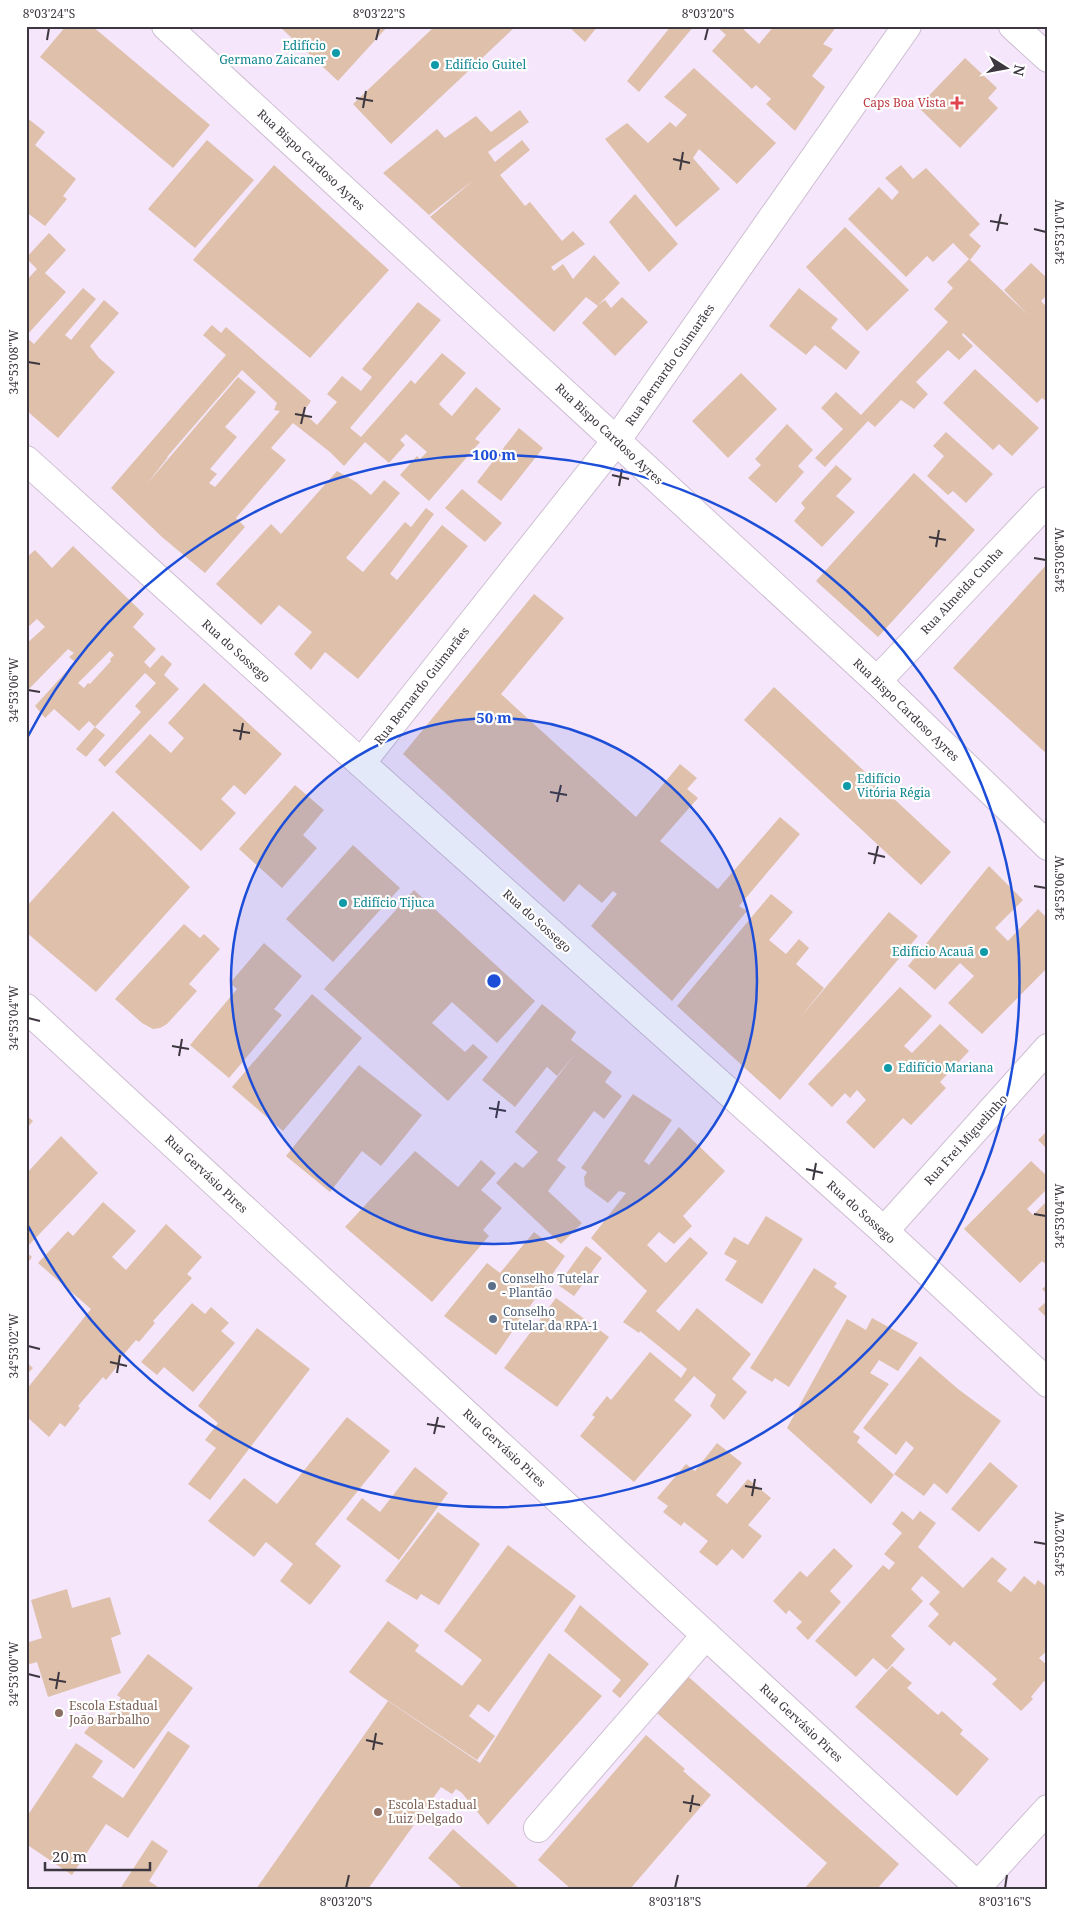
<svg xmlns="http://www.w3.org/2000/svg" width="1074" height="1915" font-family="'Noto Serif',serif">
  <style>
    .building { fill: #dec0ab; fill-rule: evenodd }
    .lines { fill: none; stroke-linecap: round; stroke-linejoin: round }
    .minor-casing { stroke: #cdbed2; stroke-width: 30 }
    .major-casing { stroke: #cdbed2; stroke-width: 30 }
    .minor { stroke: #fff; stroke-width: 28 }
    .major { stroke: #fff; stroke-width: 28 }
    .ticks { fill: none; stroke: #3d373f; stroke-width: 2 }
    .ring { fill: none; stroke: #1d4ed8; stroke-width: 2.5 }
    .culture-dot { fill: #0f9aa8; stroke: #fff; stroke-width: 2 }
    .health-dot { fill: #e0444e; stroke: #fff; stroke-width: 2 }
    .service-dot { fill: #5c6f8a; stroke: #fff; stroke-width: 2 }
    .education-dot { fill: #8d6e63; stroke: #fff; stroke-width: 2 }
    .labels { text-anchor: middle; stroke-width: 4.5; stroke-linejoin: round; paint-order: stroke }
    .culture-label { font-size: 12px; fill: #0d838f; stroke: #fff; text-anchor: start }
    .health-label { font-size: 12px; fill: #be3a42; stroke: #fff; text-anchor: end }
    .street-label { font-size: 12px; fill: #3d373f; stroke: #fff }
    .service-label { font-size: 12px; fill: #4e5e75; stroke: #fff; text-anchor: start }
    .education-label { font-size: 12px; fill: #785e54; stroke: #fff; text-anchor: start }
    .centre { fill: #1d4ed8; stroke: #fff; stroke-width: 2.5 }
    .ring-label { font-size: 15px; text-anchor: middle; font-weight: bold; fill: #1d4ed8; stroke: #fff; stroke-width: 4.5; stroke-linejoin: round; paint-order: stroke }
    .neatline { fill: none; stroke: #3d373f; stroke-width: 2 }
    .ticks-label { font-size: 12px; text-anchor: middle; fill: #3d373f }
  </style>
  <rect width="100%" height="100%" fill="#f5e6fb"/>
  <g class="building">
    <path d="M66 26H92L210 125 173 168 40 57Z"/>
    <path d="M279 26H388L338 81Z"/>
    <path d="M435 26H516L391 144 353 104Z"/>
    <path d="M568 26H598L585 42Z"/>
    <path d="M671 26H694L639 92 627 81Z"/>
    <path d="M716 26H740L759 44 774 26H837L823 44 833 49 812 76 825 87 795 131 766 104 771 99 756 85 752 89 712 51 726 35Z"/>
    <path d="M965 58 997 88 988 98 998 108 960 148 918 107Z"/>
    <path d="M694 68 776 143 737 184 699 149 693 158 720 189 676 227 605 139 627 123 648 143 670 122 676 127 687 115 664 97Z"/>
    <path d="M520 110 529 122 488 152 495 162 522 140 530 150 500 175 525 206 530 202 562 241 573 231 585 244 551 267 554 271 563 264 573 279 594 255 620 283 598 305 605 300 611 308 622 297 648 322 615 356 582 323 598 306 586 297 554 332 430 217 475 179 429 215 383 173 437 129 445 138 476 116 491 132Z"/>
    <path d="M26 117 45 132 35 145 76 179 63 196 67 199 45 226 26 212Z"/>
    <path d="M207 140 254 180 195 248 148 209Z"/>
    <path d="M274 165 389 270 310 358 193 260Z"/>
    <path d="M901 165 913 179 926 168 980 224 969 235 981 246 970 260 953 243 933 262 927 256 906 277 848 219 879 187 892 200 899 192 885 178Z"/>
    <path d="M635 194 678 244 649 272 609 222Z"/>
    <path d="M845 227 909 290 867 331 806 267Z"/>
    <path d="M49 233 66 250 45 273 66 292 26 336V281L37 269 26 258Z"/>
    <path d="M969 259 1028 315 1004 290 1031 263 1048 279V294L1041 301 1048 308V403L1042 398 1037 403 963 333 962 335 973 346 959 360 948 350 916 382 928 394 914 409 901 400 875 427 868 421 825 467 815 458 843 429 821 408 836 392 861 415 948 322 934 309 953 288 947 282Z"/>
    <path d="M83 288 96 299 65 335 71 340 104 300 119 313 90 346 99 358 115 372 58 438 26 410V337L34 344Z"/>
    <path d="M799 288 838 319 831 328 860 352 846 370 815 345 806 355 769 326Z"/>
    <path d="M418 302 441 320 350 428 361 437 411 380 415 384 442 353 466 373 439 404 445 410 452 416 476 387 501 409 475 439 480 442 429 501 400 475 417 456 420 459 427 452 406 434 400 440 405 445 389 463 365 442 344 466 330 452 293 423 271 448 286 460 236 518 245 527 205 573 162 537 111 488 226 355 203 335 212 325 221 333 226 327 311 401 303 412 317 425 337 402 327 394 342 376 361 391 372 377 362 369ZM242 370 277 403 274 410 280 411 215 487 209 483 217 474 210 469 237 437 225 427 256 392 238 377 146 485 168 457H167Z"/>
    <path d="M975 369 1039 428 1012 456 999 444 993 450 943 403Z"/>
    <path d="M741 373 777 409 728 458 692 421Z"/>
    <path d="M787 424 813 450 798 466 804 472 776 503 748 478 761 465 755 459Z"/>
    <path d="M519 428 543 448 501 501 477 482Z"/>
    <path d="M946 432 993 474 966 503 953 491 948 495 927 476 944 456 933 446Z"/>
    <path d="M836 465 852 479 836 496 855 512 822 547 794 521 805 508 801 503Z"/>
    <path d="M337 471 356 482 371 495 384 480 400 493 346 558 363 572 405 522 411 527 426 508 434 514 390 574 397 580 442 525 468 546 358 679 325 652 311 670 294 654 312 632 279 605 261 625 216 584 271 524 281 534Z"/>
    <path d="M914 473 975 530 878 637 816 581Z"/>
    <path d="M462 489 502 523 485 542 445 508Z"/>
    <path d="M73 546 144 614 133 627 156 649 144 662 150 668 162 655 172 664 164 675 179 689 105 767 98 760 141 712 135 706 156 683 145 673 95 727 105 735 86 757 76 749 95 727 89 721 79 731 54 709 45 718 35 706 75 662 69 657 74 653 68 649 26 692V644L45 627 37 619 26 629V558L35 550 52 568ZM110 651 114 655 110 659 111 661 90 684 88 683 84 688 78 683Z"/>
    <path d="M1048 563V755L953 668Z"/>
    <path d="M534 594 564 618 501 694 636 817 680 764 697 778 687 789 698 798 660 841 718 889 780 817 800 834 739 906 747 911 672 1001 591 926 617 894 613 891 602 903 579 884 564 902 403 754Z"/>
    <path d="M204 683 282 754 245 795 234 785 221 799 236 813 201 851 115 772 150 734 171 753 184 738 168 723Z"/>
    <path d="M774 687 951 852 921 885 744 720Z"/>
    <path d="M295 785 324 810 303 835 317 848 282 888 239 849Z"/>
    <path d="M113 811 190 887 96 992 26 932V907Z"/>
    <path d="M353 845 400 888 333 962 286 919Z"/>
    <path d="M989 866 1023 900 995 928 1008 941 1038 909 1048 919V967L982 1034 948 1003 974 976 960 963 935 990 908 966Z"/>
    <path d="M414 890 535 1001 497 1043 452 1002 432 1023 465 1052 473 1044 488 1057 448 1101 324 989Z"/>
    <path d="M771 894 793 912 769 940 786 954 799 939 809 948 796 964 824 988 799 1019 889 912 918 936 780 1100 677 1006Z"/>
    <path d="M184 924 200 938 204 934 220 949 189 984 197 991 167 1024 160 1028 153 1029 142 1023 115 999Z"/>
    <path d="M264 943 302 976 274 1009 282 1015 229 1078 190 1045 237 989 230 983Z"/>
    <path d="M900 987 932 1016 904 1046 912 1053 940 1024 969 1051 940 1082 946 1088 911 1125 903 1118 874 1149 846 1122 866 1100 857 1090 850 1098 845 1093 832 1107 808 1084Z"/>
    <path d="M312 994 362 1038 283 1131 232 1087Z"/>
    <path d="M542 1004 576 1032 571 1040 612 1072 605 1082 622 1096 604 1119 594 1111 557 1160 566 1167 548 1191 582 1223 561 1244 496 1183 515 1162 523 1168 538 1152 515 1132 575 1054 557 1076 547 1067 515 1107 482 1080Z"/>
    <path d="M359 1065 422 1115 381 1166 362 1151 330 1192 286 1156Z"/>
    <path d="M633 1094 672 1120 644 1161 649 1165 679 1127 725 1171 683 1216 692 1226 674 1244 659 1232 647 1245 666 1263 690 1237 708 1253 656 1311 679 1331 697 1308 751 1354 732 1379 747 1392 724 1420 710 1406 716 1395 694 1376 674 1400 692 1415 634 1482 580 1436 595 1417 592 1415 607 1396 611 1400 650 1352 681 1378 687 1369 640 1331 639 1333 623 1322 647 1291 591 1238 626 1193 619 1191 608 1203 585 1186 584 1177 587 1172 581 1168Z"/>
    <path d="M26 1115 33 1121 26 1129Z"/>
    <path d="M1048 1130V1150L1038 1140Z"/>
    <path d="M61 1136 98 1173 26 1248V1174Z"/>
    <path d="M415 1151 458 1187 481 1160 496 1173 481 1190 502 1208 483 1230 489 1236 432 1302 345 1227Z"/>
    <path d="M1031 1161 1048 1177V1188L1027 1209 1033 1215 1048 1200V1266L1042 1261 1020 1283 964 1229Z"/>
    <path d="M103 1202 136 1231 112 1257 126 1270 166 1224 202 1257 187 1274 192 1278 153 1321 155 1323 139 1342 136 1340 118 1361 120 1363 106 1380 103 1377 78 1406 80 1408 65 1427 60 1423 49 1437 26 1416V1390L91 1309 38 1263 68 1231 73 1236Z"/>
    <path d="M766 1216 803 1239 762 1304 725 1280 737 1261 724 1254 734 1237 748 1245Z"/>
    <path d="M534 1232 565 1256 496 1355 444 1316 487 1263 500 1273Z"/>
    <path d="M586 1246 602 1258 574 1296 558 1285Z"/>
    <path d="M26 1252 32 1257 26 1265Z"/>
    <path d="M814 1268 837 1283 834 1287 847 1296 789 1387 775 1378 772 1382 750 1368Z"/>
    <path d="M1048 1284V1295L1042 1289Z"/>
    <path d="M556 1298 609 1337 557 1407 504 1368Z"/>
    <path d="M1048 1300V1319L1038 1309Z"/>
    <path d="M192 1303 205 1314 211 1307 229 1323 221 1331 235 1343 193 1392 164 1367 157 1375 141 1362Z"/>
    <path d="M872 1318 918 1343 898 1371 879 1360 870 1373 889 1384 853 1432 860 1437 857 1442 894 1475 871 1504 787 1428 847 1319 866 1330Z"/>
    <path d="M257 1328 310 1369 210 1500 188 1484 216 1448 205 1440 218 1423 198 1406Z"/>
    <path d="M920 1356 958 1389 1001 1421 947 1494 934 1483 924 1496 894 1474 914 1448 906 1441 896 1455 863 1428Z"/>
    <path d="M26 1362 33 1368 26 1375Z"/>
    <path d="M347 1417 390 1451 315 1544 341 1566 310 1605 280 1581 293 1564 266 1542 254 1557 208 1521 244 1478 277 1504Z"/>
    <path d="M717 1443 742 1463 716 1495 727 1504 748 1479 771 1498 748 1525 762 1536 743 1559 732 1549 717 1566 699 1552 708 1541 684 1522 681 1526 663 1512 668 1506 657 1498 686 1464 695 1471Z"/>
    <path d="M990 1462 1018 1486 979 1532 951 1509Z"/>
    <path d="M415 1467 448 1493 399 1560 346 1519 362 1498 380 1512Z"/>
    <path d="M902 1511 913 1520 920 1511 936 1523 918 1547 963 1588 992 1557 1007 1569 997 1581 1011 1592 1024 1576 1035 1585 1038 1580 1048 1588V1650L1039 1658 1048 1666V1685L1044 1681 1031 1697 1033 1699 1021 1711 992 1684 997 1679 954 1641 950 1646 928 1626 939 1614 929 1604 940 1592 922 1576 911 1589 923 1601 891 1636 905 1649 887 1670 873 1658 856 1677 815 1641 883 1565 889 1570 895 1563 884 1554 902 1533 892 1524Z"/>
    <path d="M438 1512 480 1544 439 1605 421 1594 417 1600 385 1581Z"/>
    <path d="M508 1545 576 1596 489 1712 478 1704 469 1716 495 1736 477 1760 381 1696 349 1672 388 1621 419 1645 415 1651 462 1686 482 1660 444 1631Z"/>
    <path d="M834 1548 853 1566 830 1591 841 1602 808 1640 796 1628 802 1622 789 1610 786 1614 773 1601 800 1571 807 1577Z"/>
    <path d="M67 1589 72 1608 110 1597 121 1634 111 1638 121 1673 48 1697 37 1662 26 1665V1643L42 1638 31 1600Z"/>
    <path d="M580 1605 649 1664 620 1698 612 1691 621 1680 564 1631Z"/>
    <path d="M549 1653 602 1696 488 1825 462 1793 456 1789 452 1794 441 1787 368 1889H256L388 1701 480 1763Z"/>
    <path d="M148 1654 193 1688 134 1769 84 1733 100 1713 107 1717 121 1698 117 1695Z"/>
    <path d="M892 1666 912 1683 907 1688 938 1715 942 1711 963 1730 960 1734 989 1759 957 1796 855 1707Z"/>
    <path d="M682 1671 899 1864 877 1889H804L827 1863 650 1707Z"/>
    <path d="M168 1731 190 1746 128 1838 106 1824 72 1875 26 1844V1818L76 1743 103 1761 92 1777 123 1798Z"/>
    <path d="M646 1735 685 1769 683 1771 711 1795 630 1889H571L538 1860Z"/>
    <path d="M453 1829 520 1889H463L428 1858Z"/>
    <path d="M152 1840 168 1851 149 1881 161 1889H120Z"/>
  </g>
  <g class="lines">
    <defs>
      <g id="minor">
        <path d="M166 26 877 681 1048 846"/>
        <path d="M1013 26 1048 58"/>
        <path d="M26 460 361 763 884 1231 1048 1383"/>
        <path d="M877 681 1048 501"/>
        <path d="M361 763 616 441 907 26"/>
        <path d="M26 1008 981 1889"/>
        <path d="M884 1231 1048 1048"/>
        <path d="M538 1828 706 1635"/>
      </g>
      <path id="major" d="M975 1889 1048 1809"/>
    </defs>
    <use href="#minor" class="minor-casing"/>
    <use href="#major" class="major-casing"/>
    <use href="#minor" class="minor"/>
    <use href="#major" class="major"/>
  </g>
  <path class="ticks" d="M47 40 49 28M376 40 379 28M705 40 708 28M356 98 373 101M363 108 366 91M673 159 690 163M680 170 683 152M990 221 1008 224M1034 229 1046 232M997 231 1001 214M28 362 40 364M295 414 312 417M301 424 305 407M612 475 629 479M619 486 622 469M929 537 946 540M936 547 939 530M1034 558 1046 560M28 690 40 692M233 730 250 733M240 740 243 723M550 792 567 795M557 802 561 785M868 853 885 857M874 864 878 846M1034 886 1046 888M28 1018 40 1021M172 1046 189 1049M179 1056 182 1039M489 1108 506 1111M496 1118 499 1101M806 1169 823 1173M813 1180 816 1163M1034 1214 1046 1216M28 1346 40 1349M110 1362 127 1366M117 1373 120 1355M427 1424 445 1427M434 1434 438 1417M745 1486 762 1489M752 1496 755 1479M1034 1542 1046 1544M28 1674 40 1677M49 1679 66 1682M56 1689 59 1672M366 1740 383 1744M373 1750 376 1733M683 1802 700 1805M690 1812 693 1795M346 1888 349 1875M675 1888 678 1875M1005 1888 1007 1875"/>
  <circle cx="494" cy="981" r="263" fill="#1d4ed8" fill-opacity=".12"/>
  <g class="ring">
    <circle cx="494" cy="981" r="263"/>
    <path d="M27 738A526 526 0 1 1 27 1224"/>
  </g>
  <g class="culture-dot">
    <circle cx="336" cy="53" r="5"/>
    <circle cx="435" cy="65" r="5"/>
    <circle cx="847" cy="786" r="5"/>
    <circle cx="343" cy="903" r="5"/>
    <circle cx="984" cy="952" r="5"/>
    <circle cx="888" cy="1068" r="5"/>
  </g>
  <path class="health-dot" d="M954.5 95.5h5v5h5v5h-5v5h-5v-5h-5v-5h5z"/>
  <g class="service-dot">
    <circle cx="492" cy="1286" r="5"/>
    <circle cx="493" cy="1319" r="5"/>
  </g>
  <g class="education-dot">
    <circle cx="59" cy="1713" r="5"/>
    <circle cx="378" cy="1812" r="5"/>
  </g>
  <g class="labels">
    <g class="culture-label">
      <text x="326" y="50" text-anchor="end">Edifício<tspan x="326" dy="14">Germano Zaicaner</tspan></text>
      <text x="445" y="69">Edifício Guitel</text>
      <text x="857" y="783">Edifício<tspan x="857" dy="14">Vitória Régia</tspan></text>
      <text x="353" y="907">Edifício Tijuca</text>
      <text x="974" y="956" text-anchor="end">Edifício Acauã</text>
      <text x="898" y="1072">Edifício Mariana</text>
    </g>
    <g class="health-label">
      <text x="946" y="107">Caps Boa Vista</text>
    </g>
    <g class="street-label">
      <text transform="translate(311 160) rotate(43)" y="4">Rua Bispo Cardoso Ayres</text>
      <text transform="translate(670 365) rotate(-55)" y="4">Rua Bernardo Guimarães</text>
      <text transform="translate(609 434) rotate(43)" y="4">Rua Bispo Cardoso Ayres</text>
      <text transform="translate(962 591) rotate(-47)" y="4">Rua Almeida Cunha</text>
      <text transform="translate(236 651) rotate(42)" y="4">Rua do Sossego</text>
      <text transform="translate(422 686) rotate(-52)" y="4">Rua Bernardo Guimarães</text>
      <text transform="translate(906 710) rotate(44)" y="4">Rua Bispo Cardoso Ayres</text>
      <text transform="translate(537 921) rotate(42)" y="4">Rua do Sossego</text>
      <text transform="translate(966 1140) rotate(-48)" y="4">Rua Frei Miguelinho</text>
      <text transform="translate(206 1174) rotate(43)" y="4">Rua Gervásio Pires</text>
      <text transform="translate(861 1212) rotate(42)" y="4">Rua do Sossego</text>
      <text transform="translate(504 1448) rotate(43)" y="4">Rua Gervásio Pires</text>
      <text transform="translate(801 1723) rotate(43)" y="4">Rua Gervásio Pires</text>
    </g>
    <g class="service-label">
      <text x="502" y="1283">Conselho Tutelar<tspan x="502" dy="14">- Plantão</tspan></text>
      <text x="503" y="1316">Conselho<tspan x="503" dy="14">Tutelar da RPA-1</tspan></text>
    </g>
    <g class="education-label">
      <text x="69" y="1710">Escola Estadual<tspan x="69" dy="14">João Barbalho</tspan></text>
      <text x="388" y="1809">Escola Estadual<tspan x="388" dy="14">Luiz Delgado</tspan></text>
    </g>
  </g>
  <circle cx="494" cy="981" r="8" class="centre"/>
  <g class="ring-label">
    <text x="494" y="460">100 m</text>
    <text x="494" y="723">50 m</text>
  </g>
  <rect width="1074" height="1915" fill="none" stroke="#ffffff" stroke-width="55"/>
  <g transform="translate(1006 68) rotate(101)" stroke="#ffffff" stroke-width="4" paint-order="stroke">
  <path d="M0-4L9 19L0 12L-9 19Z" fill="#3d373f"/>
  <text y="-8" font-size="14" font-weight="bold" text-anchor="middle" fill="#3d373f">N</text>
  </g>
  <path d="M45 1862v8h105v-8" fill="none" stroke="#3d373f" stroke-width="2.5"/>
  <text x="52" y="1862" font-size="15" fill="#3d373f" stroke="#ffffff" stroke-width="4" paint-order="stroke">20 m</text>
  <rect x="28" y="28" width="1018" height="1860" class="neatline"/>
  <g class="ticks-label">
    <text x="49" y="18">8°03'24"S</text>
    <text x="379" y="18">8°03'22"S</text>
    <text x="708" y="18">8°03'20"S</text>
    <text transform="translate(1060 232) rotate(-90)" y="4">34°53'10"W</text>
    <text transform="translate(14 362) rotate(-90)" y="4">34°53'08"W</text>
    <text transform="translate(1060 560) rotate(-90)" y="4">34°53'08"W</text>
    <text transform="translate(14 690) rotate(-90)" y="4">34°53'06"W</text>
    <text transform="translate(1060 888) rotate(-90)" y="4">34°53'06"W</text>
    <text transform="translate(14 1018) rotate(-90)" y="4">34°53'04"W</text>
    <text transform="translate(1060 1216) rotate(-90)" y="4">34°53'04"W</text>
    <text transform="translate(14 1346) rotate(-90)" y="4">34°53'02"W</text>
    <text transform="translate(1060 1544) rotate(-90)" y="4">34°53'02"W</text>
    <text transform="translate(14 1674) rotate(-90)" y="4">34°53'00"W</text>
    <text x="346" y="1906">8°03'20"S</text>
    <text x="675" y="1906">8°03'18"S</text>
    <text x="1005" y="1906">8°03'16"S</text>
  </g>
</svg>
